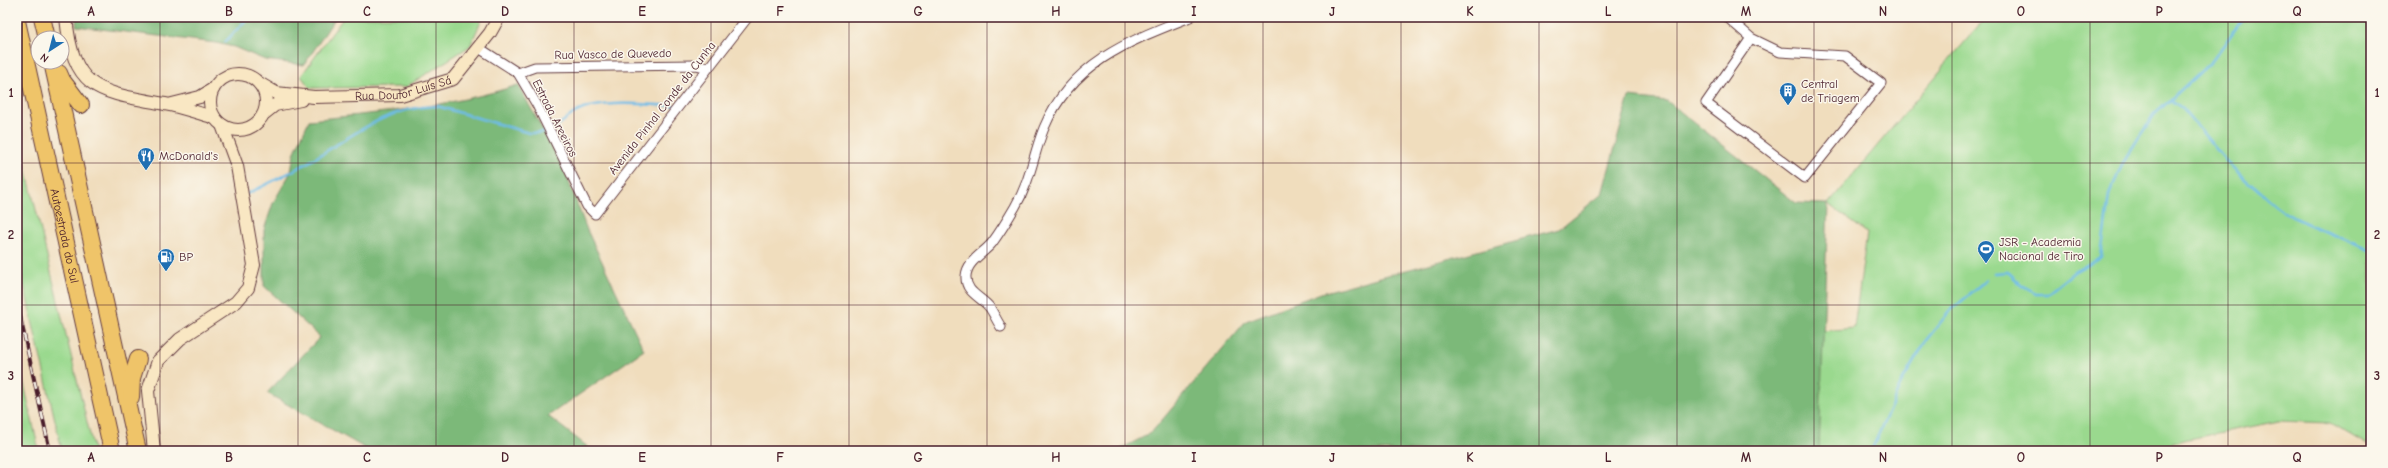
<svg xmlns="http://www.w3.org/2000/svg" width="2388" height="468" font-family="'Comic Neue',sans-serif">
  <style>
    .green { fill: #9ad98e; stroke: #727c5c }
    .forest { fill: #7bb979; stroke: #626c52 }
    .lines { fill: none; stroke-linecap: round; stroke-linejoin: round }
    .stream { stroke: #6ebce8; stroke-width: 2.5 }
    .street-casing { stroke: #633c41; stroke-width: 11 }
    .secondary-casing { stroke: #633c41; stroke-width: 14 }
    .highway-casing { stroke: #633c41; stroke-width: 18 }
    .street { stroke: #fff; stroke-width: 9 }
    .secondary { stroke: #f9e7c3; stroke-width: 12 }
    .highway { stroke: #efc469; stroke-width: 16 }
    .rail-casing { stroke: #4a1f2b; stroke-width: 4 }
    .rail { stroke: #fbf7ec; stroke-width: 2.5; stroke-dasharray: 8; stroke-linecap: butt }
    .grid { fill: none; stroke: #4a1f2b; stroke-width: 1; stroke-opacity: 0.55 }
    .labels { text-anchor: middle; stroke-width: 3; stroke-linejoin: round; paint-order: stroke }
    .street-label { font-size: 12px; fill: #4a1f2b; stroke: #fbf7ec }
    .poi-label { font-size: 12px; fill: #4a1f2b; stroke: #fbf7ec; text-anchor: start }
    .neatline { fill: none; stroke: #4a1f2b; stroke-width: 1.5 }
    .grid-label { font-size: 13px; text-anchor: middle; font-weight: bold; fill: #4a1f2b }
  </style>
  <rect width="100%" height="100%" fill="#fbf7ec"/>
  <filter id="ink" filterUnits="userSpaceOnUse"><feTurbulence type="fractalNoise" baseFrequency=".025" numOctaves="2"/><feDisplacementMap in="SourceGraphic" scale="8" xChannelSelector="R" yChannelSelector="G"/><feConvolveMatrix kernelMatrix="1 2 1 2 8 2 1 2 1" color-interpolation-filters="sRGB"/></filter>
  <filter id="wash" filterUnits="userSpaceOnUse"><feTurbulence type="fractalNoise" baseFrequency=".012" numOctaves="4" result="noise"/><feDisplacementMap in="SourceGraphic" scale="16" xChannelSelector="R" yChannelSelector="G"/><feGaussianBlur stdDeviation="0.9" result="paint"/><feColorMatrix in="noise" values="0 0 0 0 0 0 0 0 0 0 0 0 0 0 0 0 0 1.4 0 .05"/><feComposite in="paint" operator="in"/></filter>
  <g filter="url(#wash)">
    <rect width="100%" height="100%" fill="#f0ddbd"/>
    <g class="green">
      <path d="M344 17H483L470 46 406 87 310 88 301 76Z"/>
      <path d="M1994 17H2371V447L2330 423 2279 421 2188 439 2146 451 2082 448 2067 451H1692L1761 337 1854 328 1867 233 1828 204 1979 25Z"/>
      <path d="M17 131 94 451H62L17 255Z"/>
      <path d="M17 353 39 451H17Z"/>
    </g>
    <g class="forest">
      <path d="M77 17H336L304 65 265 60 234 47 216 43 76 26Z"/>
      <path d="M518 85 562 164 587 230 644 350 548 416 593 451H370L267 393 320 337 264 286V230L273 203 291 172 294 154 309 120C380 113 449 107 518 85Z"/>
      <path d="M1629 97 1667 101 1796 203 1828 204 1819 451H1117L1151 433 1246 321 1321 293 1559 229 1602 194Z"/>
    </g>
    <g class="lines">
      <g class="stream">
        <path d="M225 42 249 17"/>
        <path d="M2170 100 2182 108 2232 168 2276 206 2294 218 2371 251"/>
        <path d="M247 194C267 184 288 174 307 163 350 138 384 107 437 106L529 133C560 135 563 113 590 107 617 101 649 105 677 106"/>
        <path d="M1994 273 2008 272 2025 288 2036 294H2047L2074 272 2101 257 2109 195 2123 163 2139 137 2155 114 2212 61 2239 24 2247 17"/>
        <path d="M1871 451 1903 380 1927 339 1949 312 1986 280"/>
      </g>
    </g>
  </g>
  <g filter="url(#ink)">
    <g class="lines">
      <defs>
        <g id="street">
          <path d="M1727 17 1751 38 1780 52 1845 56 1881 83 1805 178 1706 103 1751 38"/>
          <path d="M479 48 518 73 537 105 587 206 595 214 748 17"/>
          <path d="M518 73 535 67 696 65 708 68"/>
          <path d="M1001 327C997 321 994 314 990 308 982 297 965 293 966 276 967 261 984 253 992 243 1000 232 1008 219 1015 207 1031 180 1033 155 1044 128 1071 63 1129 41 1190 17"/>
        </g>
        <g id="secondary">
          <path d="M66 17C73 92 100 92 165 104 182 107 198 113 215 118"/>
          <circle cx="238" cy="102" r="28"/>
          <path id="s1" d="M259 83 276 93 314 97 400 95 453 79 490 33 499 17"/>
          <path d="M172 104 200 97 213 89"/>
          <path d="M265 113 275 105 301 100"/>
          <path d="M154 451 148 391 158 361 180 339 236 302 248 288 254 265 237 166 222 125"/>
        </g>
        <g id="highway">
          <path d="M42 17 47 38"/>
          <path id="s2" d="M17 21 112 451"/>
          <path d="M52 62 138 451"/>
          <path d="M59 73 62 80 81 105"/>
          <path d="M131 397 132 378 138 359"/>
        </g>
      </defs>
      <use href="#street" class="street-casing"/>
      <use href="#secondary" class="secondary-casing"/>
      <use href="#highway" class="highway-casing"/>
      <use href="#street" class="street"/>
      <use href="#secondary" class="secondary"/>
      <use href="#highway" class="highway"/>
      <defs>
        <path id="rail" d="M17 303 50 451"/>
      </defs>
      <use href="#rail" class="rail-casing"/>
      <use href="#rail" class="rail"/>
    </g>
  </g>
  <path class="grid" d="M160 17V451M298 17V451M436 17V451M574 17V451M711 17V451M849 17V451M987 17V451M1125 17V451M1263 17V451M1401 17V451M1539 17V451M1677 17V451M1814 17V451M1952 17V451M2090 17V451M2228 17V451M17 163H2371M17 305H2371"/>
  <defs>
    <symbol id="building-pin" viewBox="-11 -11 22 30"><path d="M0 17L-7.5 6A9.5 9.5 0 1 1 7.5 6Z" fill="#1f6fb2" stroke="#fbf7ec"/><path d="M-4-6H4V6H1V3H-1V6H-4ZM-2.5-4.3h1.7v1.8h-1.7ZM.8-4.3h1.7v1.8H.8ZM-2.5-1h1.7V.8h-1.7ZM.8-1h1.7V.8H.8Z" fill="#fff"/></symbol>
    <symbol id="restaurant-pin" viewBox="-11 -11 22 30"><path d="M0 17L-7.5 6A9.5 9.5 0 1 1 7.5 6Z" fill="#1f6fb2" stroke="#fbf7ec"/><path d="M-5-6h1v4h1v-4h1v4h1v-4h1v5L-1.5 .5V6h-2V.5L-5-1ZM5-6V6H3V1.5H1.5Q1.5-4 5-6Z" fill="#fff"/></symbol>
    <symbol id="stadium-pin" viewBox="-11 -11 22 30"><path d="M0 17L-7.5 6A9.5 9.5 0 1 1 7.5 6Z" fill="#1f6fb2" stroke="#fbf7ec"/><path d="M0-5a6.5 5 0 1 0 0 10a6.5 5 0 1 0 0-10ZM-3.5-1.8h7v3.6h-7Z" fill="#fff"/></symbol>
    <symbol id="fuel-pin" viewBox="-11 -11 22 30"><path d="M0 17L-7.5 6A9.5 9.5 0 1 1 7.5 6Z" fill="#1f6fb2" stroke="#fbf7ec"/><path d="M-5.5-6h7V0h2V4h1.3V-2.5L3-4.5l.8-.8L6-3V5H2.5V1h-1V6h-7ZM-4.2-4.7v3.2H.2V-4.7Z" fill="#fff"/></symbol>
  </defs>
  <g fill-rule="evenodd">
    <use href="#building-pin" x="1778" y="81" width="20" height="27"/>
    <use href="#restaurant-pin" x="136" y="146" width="20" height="27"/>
    <use href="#stadium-pin" x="1976" y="239" width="20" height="27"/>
    <use href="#fuel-pin" x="156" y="247" width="20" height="27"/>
  </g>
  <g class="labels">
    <g class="street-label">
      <text transform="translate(613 54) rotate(-1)" y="4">Rua Vasco de Quevedo</text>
      <text dy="4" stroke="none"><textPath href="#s1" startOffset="148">Rua Doutor Luís Sá</textPath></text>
      <text transform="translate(662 108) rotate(-52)" y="4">Avenida Pinhal Conde da Cunha</text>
      <text transform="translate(555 118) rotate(63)" y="4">Estrada Areeiros</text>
      <text dy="4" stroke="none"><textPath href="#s2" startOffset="220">Autoestrada do Sul</textPath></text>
    </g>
    <g class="poi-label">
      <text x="1801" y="88">Central<tspan x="1801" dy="14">de Triagem</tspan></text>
      <text x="159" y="160">McDonald's</text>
      <text x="1999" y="246">JSR - Academia<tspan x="1999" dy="14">Nacional de Tiro</tspan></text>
      <text x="179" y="261">BP</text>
    </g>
  </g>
  <rect width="2388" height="468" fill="none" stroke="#fbf7ec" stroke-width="44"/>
  <g transform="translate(50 50) rotate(216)"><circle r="19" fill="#fbf7ec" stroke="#b4a19f"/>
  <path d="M0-3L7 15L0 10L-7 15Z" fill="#1f6fb2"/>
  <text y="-6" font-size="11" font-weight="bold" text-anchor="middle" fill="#4a1f2b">N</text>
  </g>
  <rect x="22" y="22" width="2344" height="424" class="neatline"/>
  <g class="grid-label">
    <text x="91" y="16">A</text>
    <text x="229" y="16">B</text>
    <text x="367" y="16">C</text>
    <text x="505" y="16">D</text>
    <text x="642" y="16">E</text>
    <text x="780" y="16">F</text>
    <text x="918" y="16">G</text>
    <text x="1056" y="16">H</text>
    <text x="1194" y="16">I</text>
    <text x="1332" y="16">J</text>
    <text x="1470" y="16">K</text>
    <text x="1608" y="16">L</text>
    <text x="1746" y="16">M</text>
    <text x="1883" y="16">N</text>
    <text x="2021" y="16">O</text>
    <text x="2159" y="16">P</text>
    <text x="2297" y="16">Q</text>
    <text x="11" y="97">1</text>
    <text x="2377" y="97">1</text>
    <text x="11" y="239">2</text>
    <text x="2377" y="239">2</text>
    <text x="11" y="380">3</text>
    <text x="2377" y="380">3</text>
    <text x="91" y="462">A</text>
    <text x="229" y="462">B</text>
    <text x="367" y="462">C</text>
    <text x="505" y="462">D</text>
    <text x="642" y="462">E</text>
    <text x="780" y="462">F</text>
    <text x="918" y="462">G</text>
    <text x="1056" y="462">H</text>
    <text x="1194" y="462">I</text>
    <text x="1332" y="462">J</text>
    <text x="1470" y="462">K</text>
    <text x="1608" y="462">L</text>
    <text x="1746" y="462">M</text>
    <text x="1883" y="462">N</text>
    <text x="2021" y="462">O</text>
    <text x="2159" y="462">P</text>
    <text x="2297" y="462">Q</text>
  </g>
</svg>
